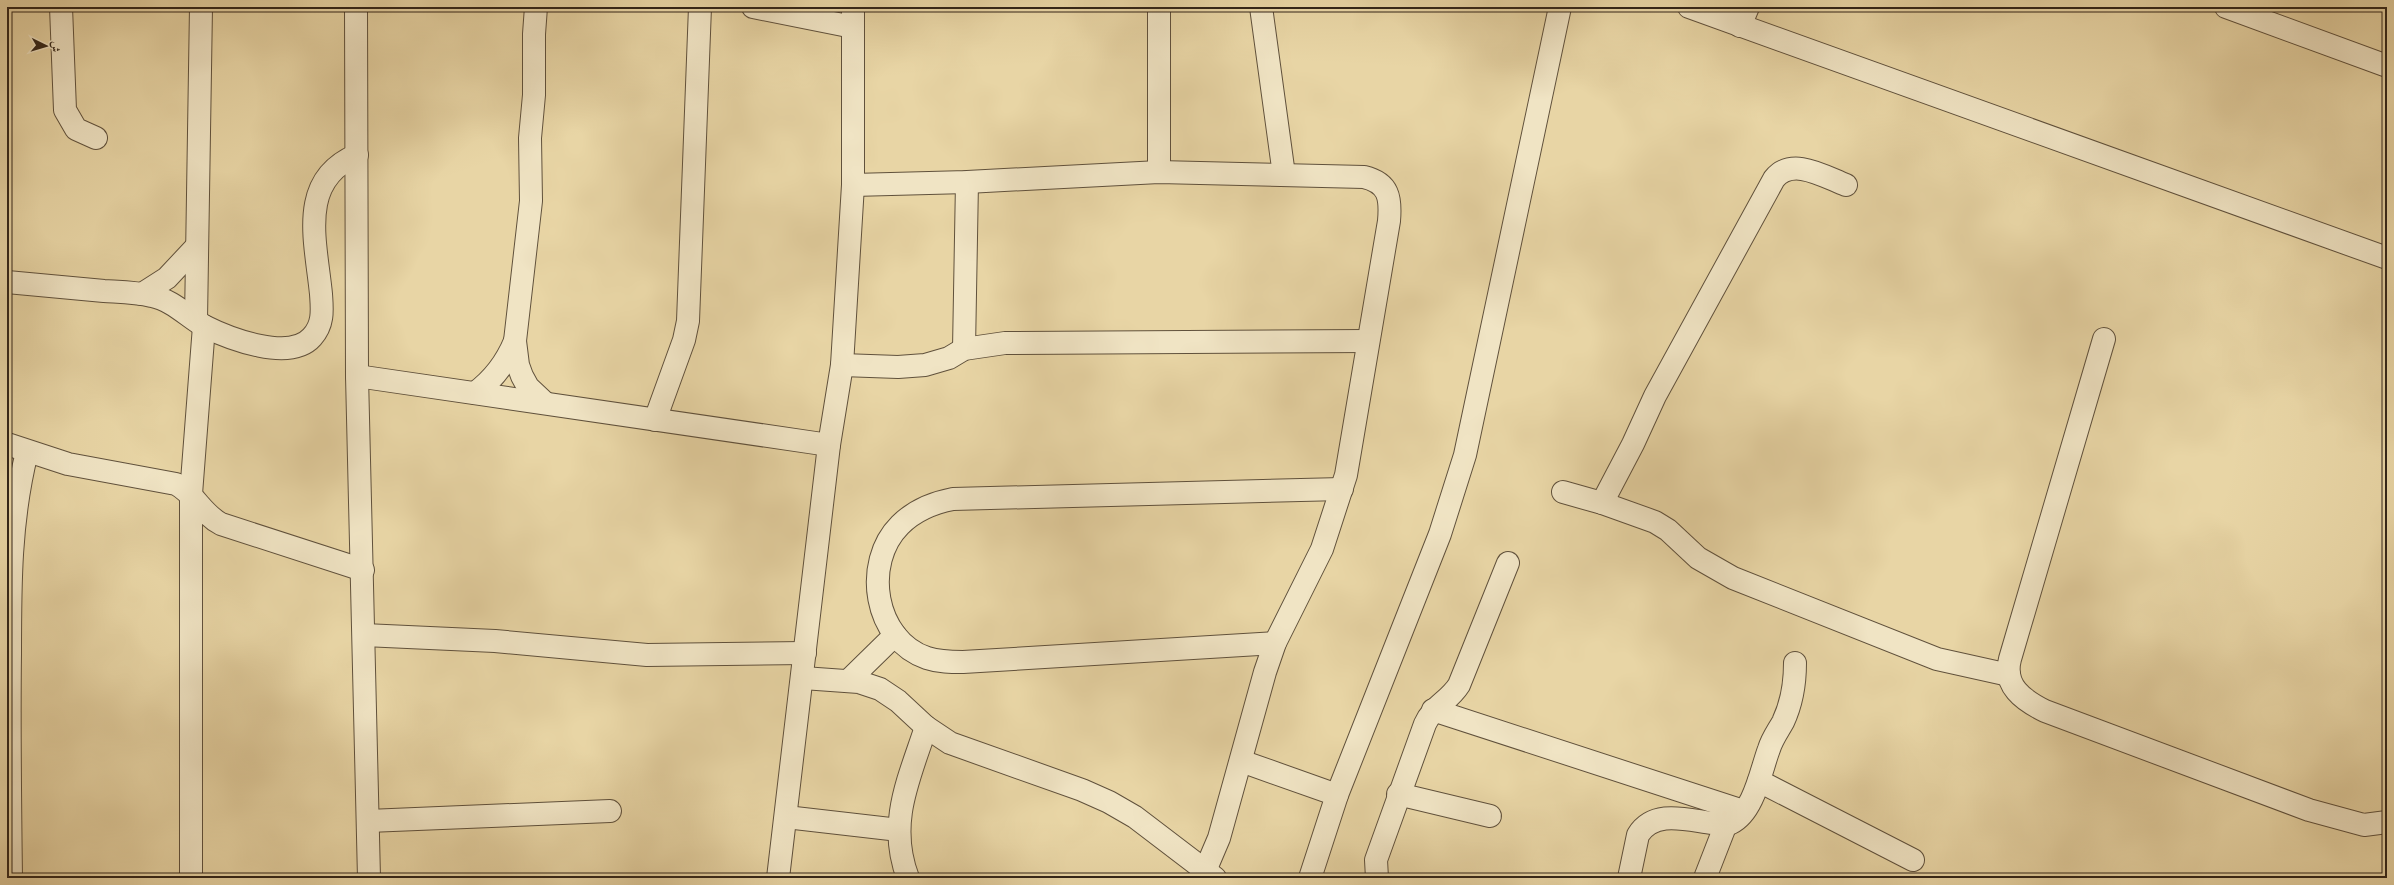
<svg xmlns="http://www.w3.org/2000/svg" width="2394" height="885" font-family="'EB Garamond',Amiri,serif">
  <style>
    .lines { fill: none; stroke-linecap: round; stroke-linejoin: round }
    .minor-casing { stroke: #60513c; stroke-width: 24 }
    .minor { stroke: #f0e4c4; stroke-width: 22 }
  </style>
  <rect width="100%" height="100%" fill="#e8d5a5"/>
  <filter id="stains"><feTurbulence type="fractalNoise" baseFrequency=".005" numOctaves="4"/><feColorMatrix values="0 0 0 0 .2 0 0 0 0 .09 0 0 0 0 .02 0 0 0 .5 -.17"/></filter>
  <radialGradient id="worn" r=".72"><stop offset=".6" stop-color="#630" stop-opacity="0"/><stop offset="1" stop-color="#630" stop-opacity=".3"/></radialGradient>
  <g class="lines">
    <defs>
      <g id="minor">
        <path d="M61 7 65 110 76 129 96 138"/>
        <path d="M356 7 357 376 369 878"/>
        <path d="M536 7 534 34V95L530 138 531 201 515 341 518 365 522 376 528 387 545 403"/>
        <path d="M753 7 853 27"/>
        <path d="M1261 7 1284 175"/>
        <path d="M1689 7 2387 258"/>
        <path d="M2226 7 2387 66"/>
        <path d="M1740 26 1748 7"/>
        <path d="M1159 172V7"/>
        <path d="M853 185 967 182 1159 172 1364 177C1389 183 1391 198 1389 221L1346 475 1322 549 1275 643 1265 672 1219 838 1202 878"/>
        <path d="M7 282C39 285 71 288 104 291 120 292 136 292 152 296 172 300 187 316 204 326 230 339 290 362 312 337 324 324 322 309 321 294 316 242 297 180 357 155"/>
        <path d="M142 294 167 278 197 246"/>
        <path d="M196 320 201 7"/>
        <path d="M2104 339 2010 659C2003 686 2023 700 2045 711L2309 810 2364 825 2387 822"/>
        <path d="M964 349 967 182"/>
        <path d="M842 365 898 367 925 365 949 358 964 349 1005 343 1368 341"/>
        <path d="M357 376 829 445"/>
        <path d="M475 393C494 379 506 363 515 341"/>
        <path d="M655 420 684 340 688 321 700 7"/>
        <path d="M7 444 68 464 176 484C195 494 202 514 221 524L363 570"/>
        <path d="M1563 492 1602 503 1655 522 1668 530 1698 558 1733 578 1937 659 2009 675"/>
        <path d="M1602 503 1633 444 1655 396 1774 179C1792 156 1825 177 1846 185"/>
        <path d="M364 635 495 641 647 655 805 653"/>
        <path d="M1275 643 963 662C951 662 939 662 927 658 874 640 862 563 900 525 915 510 932 503 953 499L1342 489"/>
        <path d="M803 678 859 682 880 689 898 701 926 727 950 743 1082 790 1109 802 1135 817 1215 878"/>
        <path d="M848 681 895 635"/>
        <path d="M1433 710 1743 811"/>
        <path d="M1241 761 1337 795"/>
        <path d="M1759 781 1913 860"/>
        <path d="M1398 794 1490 816"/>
        <path d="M786 817 899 830"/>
        <path d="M368 821 610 811"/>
        <path d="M11 878C10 803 9 728 10 654 10 584 10 520 27 452"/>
        <path d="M191 878V494L204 326"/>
        <path d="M778 878 829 445 842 365 853 185V7"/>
        <path d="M908 878C887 823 909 779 926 727"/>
        <path d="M1310 878 1337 795 1440 534 1465 455 1560 7"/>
        <path d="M1377 878 1376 860 1425 724C1433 706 1449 701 1459 685L1508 563"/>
        <path d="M1629 878 1638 835C1654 809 1687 820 1713 823 1719 824 1725 825 1731 823 1754 812 1761 770 1769 749 1772 739 1778 731 1783 722 1792 703 1795 684 1795 663"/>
        <path d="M1705 878 1726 824"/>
      </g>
    </defs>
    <use href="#minor" class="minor-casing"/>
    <use href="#minor" class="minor"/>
  </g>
  <rect width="2394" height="885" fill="none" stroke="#e8d5a5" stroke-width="24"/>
  <rect x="8" y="8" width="2378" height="869" fill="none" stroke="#322519" stroke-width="2"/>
  <rect x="12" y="12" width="2370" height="861" fill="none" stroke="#322519"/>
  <g transform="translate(46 46) rotate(95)" stroke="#f0e4c4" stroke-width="3" paint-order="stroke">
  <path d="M0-3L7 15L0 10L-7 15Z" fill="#322519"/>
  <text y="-6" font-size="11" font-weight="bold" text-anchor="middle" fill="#322519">ش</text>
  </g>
  <rect width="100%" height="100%" filter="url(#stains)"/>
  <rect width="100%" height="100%" fill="url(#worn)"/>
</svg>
